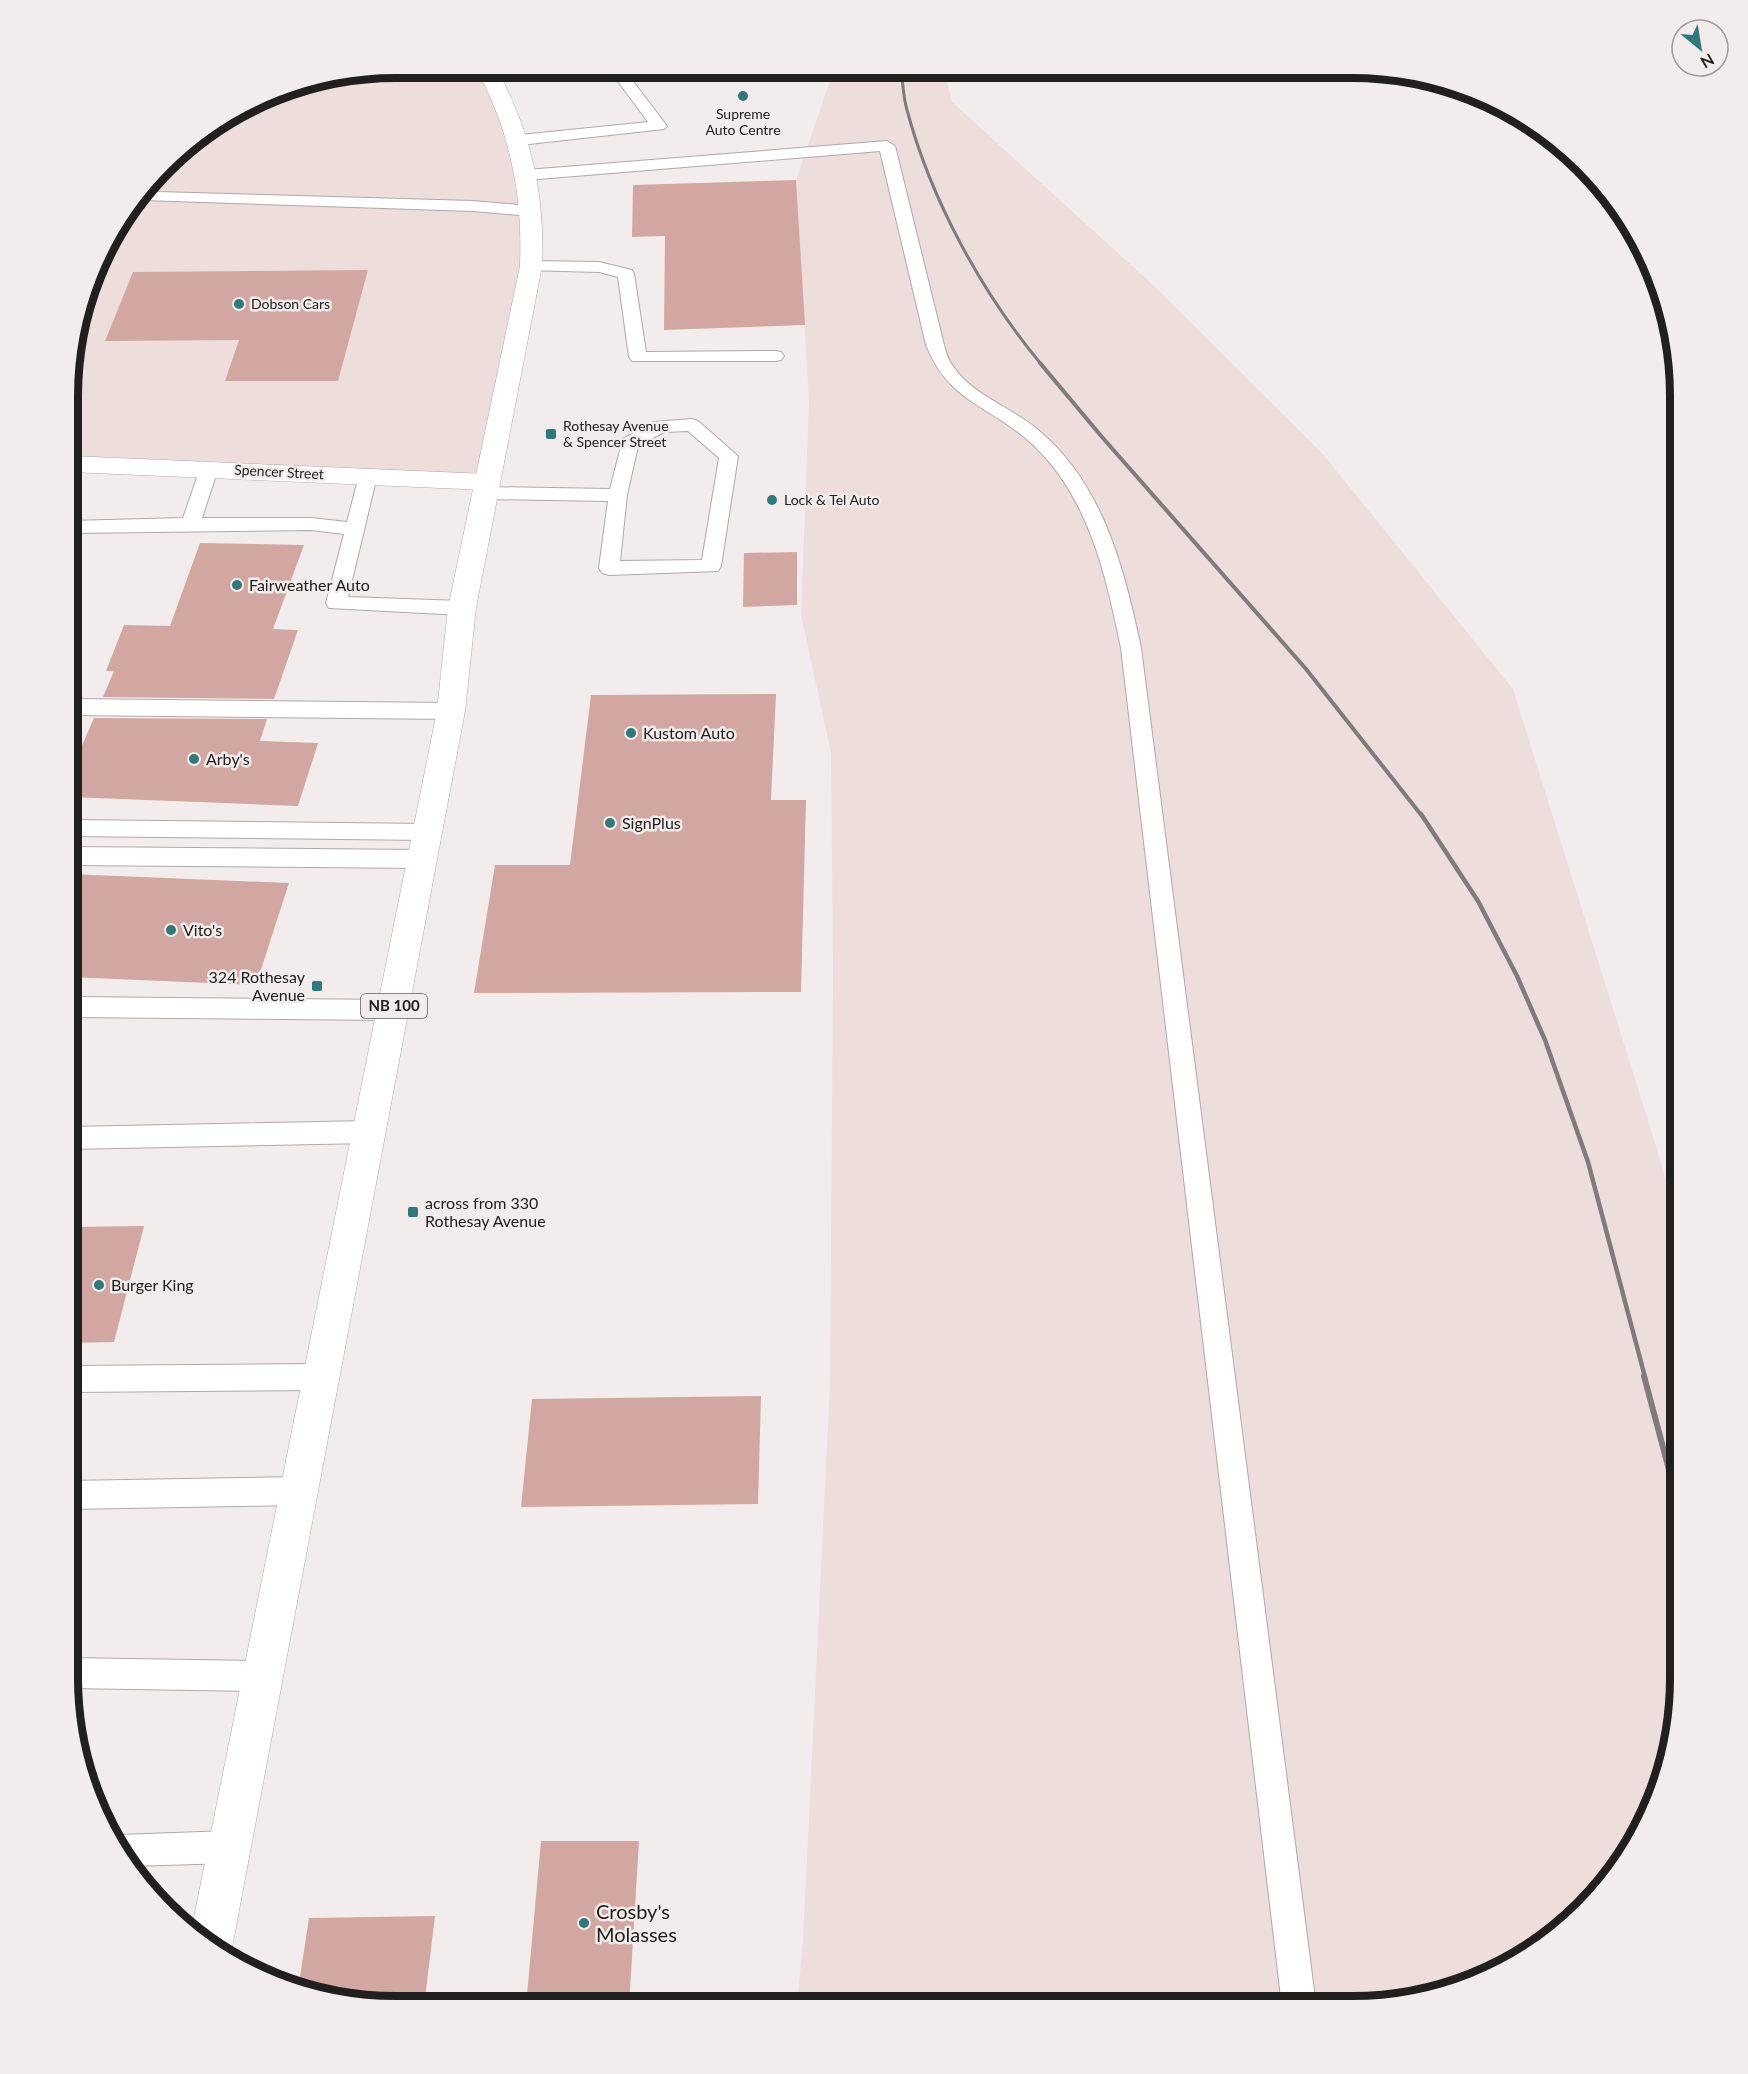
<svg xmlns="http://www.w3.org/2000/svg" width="1748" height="2074" font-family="Lato,sans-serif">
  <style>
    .built { fill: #eddedc }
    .building { fill: #d2a7a1 }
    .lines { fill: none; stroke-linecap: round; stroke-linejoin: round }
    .lane-casing { stroke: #aea9a8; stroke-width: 2 }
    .street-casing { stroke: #aea9a8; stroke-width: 1 }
    .primary-casing { stroke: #aea9a8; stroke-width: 1 }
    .lane { fill: #fff; fill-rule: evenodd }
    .street { fill: #fff; fill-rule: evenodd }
    .primary { fill: #fff; fill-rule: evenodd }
    .rail-far3 { stroke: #7f7c7b; stroke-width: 3 }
    .rail-far2 { stroke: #7f7c7b; stroke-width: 4 }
    .rail-far1 { stroke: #7f7c7b; stroke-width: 4.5 }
    .rail { stroke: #7f7c7b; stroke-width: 6 }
    .poi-dot { fill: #30797b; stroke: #f2edec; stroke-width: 2 }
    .labels { text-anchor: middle; stroke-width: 5; stroke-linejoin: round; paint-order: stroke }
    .far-poi-label { font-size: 14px; fill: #22201f; stroke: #f2edec; text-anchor: start }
    .far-street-label { font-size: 14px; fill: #22201f; stroke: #f2edec }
    .shield { fill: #f2edec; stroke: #605e5c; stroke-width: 1.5 }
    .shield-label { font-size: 15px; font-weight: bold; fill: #22201f }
    .poi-label { font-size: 16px; fill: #22201f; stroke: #f2edec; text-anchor: start }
    .near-poi-label { font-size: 20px; fill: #22201f; stroke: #f2edec; text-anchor: start }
    .rim { fill: none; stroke: #22201f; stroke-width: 8 }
  </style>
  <rect width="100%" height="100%" fill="#f2edec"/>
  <g class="built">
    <path d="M396 68H486L494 81 533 232 487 482 70 464V353L111 232 180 149 290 85Z"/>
    <path d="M834 69H944L952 102 1152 284 1322 453 1513 689 1656 1146 1680 1229V1699L1663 1783 1625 1860 1584 1910 1516 1962 1437 1995 1373 2006H797L803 1940 830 1384 833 971 831 753 801 615 809 402 796 180Z"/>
  </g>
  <g class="building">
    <path d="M796 180 805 325 664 330 665 236 632 237 633 185Z"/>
    <path d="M368 270 338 381H225L239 340 105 341 133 272Z"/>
    <path d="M200 543 304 545 273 629 298 630 274 699 103 697 114 671H106L124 625 170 626Z"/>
    <path d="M797 552V605L743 607 744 553Z"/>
    <path d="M776 694 771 800H806L801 992 474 993 495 865H570L591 695Z"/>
    <path d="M94 718 267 719 260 741 318 743 298 806 69 797V775Z"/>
    <path d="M69 874 289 883 256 985 69 977Z"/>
    <path d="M144 1226 114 1342 68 1343V1227Z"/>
    <path d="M761 1396 758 1504 521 1507 532 1399Z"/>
    <path d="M541 1841H639L629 2006H526Z"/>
    <path d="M435 1916 424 2006H375L298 1990 309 1918Z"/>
  </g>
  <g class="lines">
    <defs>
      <g id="lane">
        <path d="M608 68H623L667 126 664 129 520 145 515 143 512 140 515 137 520 135 648 122Z"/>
        <path d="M887 141 895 146 944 345C946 352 948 360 953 366 972 395 1011 407 1037 429 1103 483 1124 568 1141 648L1316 2006H1282L1121 648C1105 571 1087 489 1024 437 983 403 948 400 926 345L880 151 526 180 518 175 526 170Z"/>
        <path d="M152 183 157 187V192L473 201 531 206 539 211 531 216 473 211 143 200 141 196Z"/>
        <path d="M531 261 599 262 632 270 634 274 646 352 775 351 781 352 784 356 781 360 775 361H632L629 357 618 277 599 272 525 270 523 266 525 262Z"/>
        <path d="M692 419 698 421 738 456 721 566 718 571 609 575 602 573 599 568 608 501 485 499 478 497 476 493 478 489 485 487 610 489 623 439 654 422ZM688 431 719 458 702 560 620 561 627 495 638 446 664 432Z"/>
        <path d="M209 463 216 465 218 469 202 518H311L347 522 359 476 361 472H375L377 476 348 597 462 601 469 603 472 608 469 613 462 615 329 608 326 603 344 534 311 530 70 533V521L183 518 200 469 202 465Z"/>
        <path d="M70 699 451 703 458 706 461 711 458 716 451 719 70 715Z"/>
        <path d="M69 820 428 824 436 826 439 832 436 838 428 840 69 836Z"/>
        <path d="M69 847 422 850 430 853 433 859 430 865 422 868 69 865Z"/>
        <path d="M69 997 393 1000 401 1003 405 1010 401 1017 393 1020 69 1017Z"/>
        <path d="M369 1121 378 1124 381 1132 378 1140 369 1143 69 1149V1127Z"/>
        <path d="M321 1364 331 1368 335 1377 331 1386 321 1390 68 1392V1366Z"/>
        <path d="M299 1477 309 1481 313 1491 309 1501 299 1505 68 1509V1481Z"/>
        <path d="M68 1658 263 1661 274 1665 278 1676 274 1687 263 1691 69 1688Z"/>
        <path d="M229 1831 240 1836 245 1847 240 1858 229 1863 130 1866 110 1838 118 1835Z"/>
      </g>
      <path id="street" d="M70 456 487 474 496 476 500 482 496 488 487 490 70 472Z"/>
      <path id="primary" d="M476 68H496C531 131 545 194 542 266L476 608 465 711 232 1948 228 1958 214 1951 191 1932 437 711 448 608 520 266C523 194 510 131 476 68Z"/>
    </defs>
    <use href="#lane" class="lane-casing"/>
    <use href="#street" class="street-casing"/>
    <use href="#primary" class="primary-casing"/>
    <use href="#lane" class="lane"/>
    <use href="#street" class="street"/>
    <use href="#primary" class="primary"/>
    <path class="rail-far3" d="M901 69C903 82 903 97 907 110 931 200 982 293 1041 364"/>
    <path class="rail-far2" d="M1040 363 1102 437 1306 669 1422 816"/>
    <path class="rail-far1" d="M1421 814 1478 901 1517 976 1545 1040 1588 1162 1645 1377"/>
    <path class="rail" d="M1644 1376 1680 1511"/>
  </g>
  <g class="poi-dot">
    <circle cx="743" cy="96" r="6"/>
    <circle cx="239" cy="304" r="6"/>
    <rect x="545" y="428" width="12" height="12" rx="3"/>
    <circle cx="772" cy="500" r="6"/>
    <circle cx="237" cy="585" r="6"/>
    <circle cx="631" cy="733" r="6"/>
    <circle cx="194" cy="759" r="6"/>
    <circle cx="610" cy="823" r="6"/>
    <circle cx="171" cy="930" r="6"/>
    <rect x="311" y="980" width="12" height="12" rx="3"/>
    <rect x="407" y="1206" width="12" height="12" rx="3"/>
    <circle cx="99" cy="1285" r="6"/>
    <circle cx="584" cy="1923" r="6"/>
  </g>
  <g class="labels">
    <g class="far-poi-label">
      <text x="743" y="119" text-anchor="middle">Supreme<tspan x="743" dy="16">Auto Centre</tspan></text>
      <text x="251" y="309">Dobson Cars</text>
      <text x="563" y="431">Rothesay Avenue<tspan x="563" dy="16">&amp; Spencer Street</tspan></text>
      <text x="784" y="505">Lock &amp; Tel Auto</text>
    </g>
    <g class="far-street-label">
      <text transform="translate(279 472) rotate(3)" y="5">Spencer Street</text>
    </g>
    <rect class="shield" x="361" y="994" width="66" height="24" rx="4.5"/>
    <g class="shield-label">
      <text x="394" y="1011">NB 100</text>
    </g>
    <g class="poi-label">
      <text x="249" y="591">Fairweather Auto</text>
      <text x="643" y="739">Kustom Auto</text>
      <text x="206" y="765">Arby's</text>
      <text x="622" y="829">SignPlus</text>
      <text x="183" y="936">Vito's</text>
      <text x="305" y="983" text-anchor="end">324 Rothesay<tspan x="305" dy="18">Avenue</tspan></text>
      <text x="425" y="1209">across from 330<tspan x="425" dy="18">Rothesay Avenue</tspan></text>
      <text x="111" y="1291">Burger King</text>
    </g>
    <g class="near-poi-label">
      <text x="596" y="1919">Crosby's<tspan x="596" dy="23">Molasses</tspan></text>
    </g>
  </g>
  <path d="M0 0H1748V2074H0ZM396 78H1352A318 318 0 0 1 1670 396V1678A318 318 0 0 1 1352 1996H396A318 318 0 0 1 78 1678V396A318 318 0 0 1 396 78Z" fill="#f2edec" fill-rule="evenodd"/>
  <path class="rim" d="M396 78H1352A318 318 0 0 1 1670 396V1678A318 318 0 0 1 1352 1996H396A318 318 0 0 1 78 1678V396A318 318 0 0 1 396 78Z"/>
  <g transform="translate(1700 48) rotate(150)"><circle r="28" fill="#f2edec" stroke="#9f9b9a" stroke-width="1.5"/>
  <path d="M0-4.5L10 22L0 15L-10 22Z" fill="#30797b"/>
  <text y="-9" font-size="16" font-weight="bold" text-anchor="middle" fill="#22201f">N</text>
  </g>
</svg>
